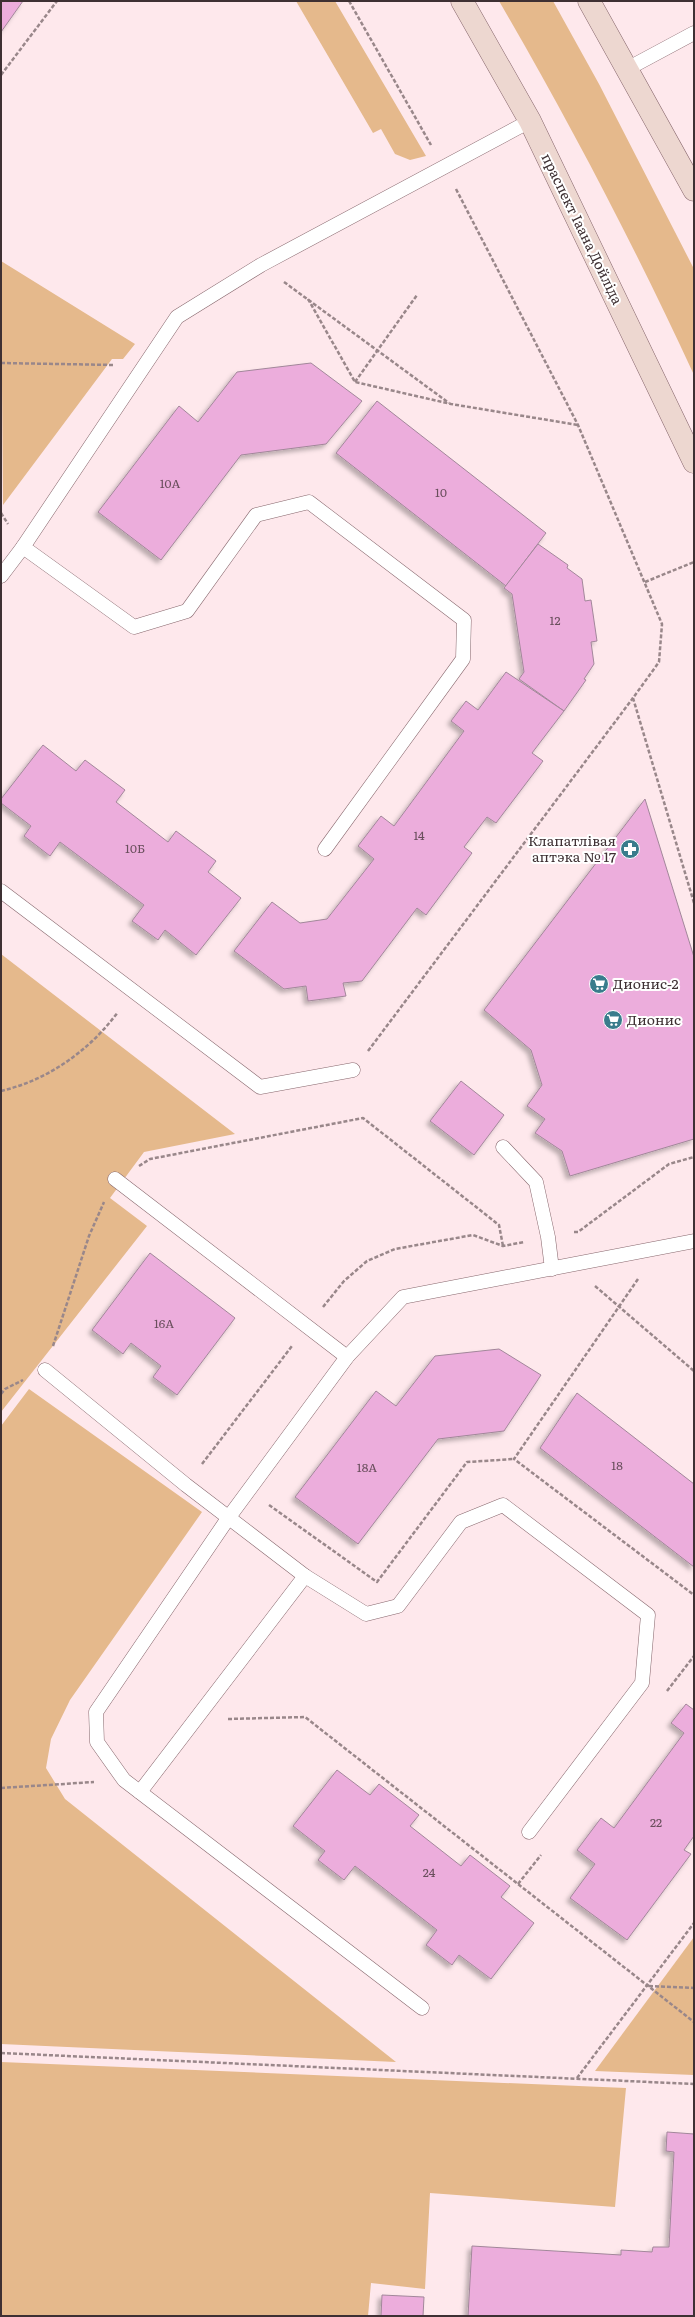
<svg xmlns="http://www.w3.org/2000/svg" width="695" height="2317" font-family="Literata,serif">
  <style>
    .green { fill: #e5b98c }
    .building { fill: #ecaddc; stroke: #a2879a; filter: url(#shadow) }
    .lines { fill: none; stroke-linecap: round; stroke-linejoin: round }
    .service-casing { stroke: #87676d; stroke-width: 15 }
    .secondary-casing { stroke: #87676d; stroke-width: 23 }
    .path { stroke: #99878a; stroke-width: 2.5; stroke-dasharray: 4 2; stroke-linecap: butt }
    .service { stroke: #fff; stroke-width: 14 }
    .secondary { stroke: #edd7d0; stroke-width: 22 }
    .labels { text-anchor: middle; stroke-width: 4; stroke-linejoin: round; paint-order: stroke }
    .number-label { font-size: 12px; fill: #6a4f5d }
    .street-label { font-size: 14px; fill: #3e3033; stroke: #fff }
    .poi-label { font-size: 14px; fill: #3e3033; stroke: #fff; text-anchor: start }
  </style>
  <defs>
    <filter id="shadow"><feDropShadow dx="-3.5" dy="3.5" stdDeviation="2" flood-color="#0004"/></filter>
  </defs>
  <rect width="100%" height="100%" fill="#fee8ec"/>
  <g class="green">
    <path d="M296 1H335L426 156 410 160 395 154 381 129 373 133Z"/>
    <path d="M499 1H553L599 84 694 269V375C635 247 570 123 499 1Z"/>
    <path d="M1 261 135 344 123 359H112L3 505Z"/>
    <path d="M1 954 235 1134 144 1152 110 1198 147 1226 1 1412Z"/>
    <path d="M29 1389 202 1512 70 1700 51 1739 46 1768 65 1799 396 2062 1 2044V1426Z"/>
    <path d="M694 1937V2075L595 2071Z"/>
    <path d="M1 2062 626 2088 615 2207 430 2193 425 2289 371 2283 368 2316H1Z"/>
  </g>
  <g class="building">
    <path d="M1 1H23L1 32Z"/>
    <path d="M311 363 362 401 326 444 241 455 161 560 98 512 179 406 198 422 237 372Z"/>
    <path d="M377 401 546 533 506 586 336 453Z"/>
    <path d="M538 544 568 565 567 568 582 579 585 601 591 600 597 641 591 642 594 664 584 679 586 680 564 711 519 679 524 672 512 594 504 588Z"/>
    <path d="M506 672 564 711 532 753 543 761 496 823 487 817 464 847 472 853 426 915 417 908 362 981 343 983 346 996 308 1001 306 986 284 989 234 951 272 902 300 923 327 919 374 859 358 846 381 816 394 826 464 731 451 721 466 701 478 710Z"/>
    <path d="M43 745 76 771 85 760 125 790 116 802 168 842 176 831 216 861 208 872 241 898 196 955 165 930 158 940 132 921 144 905 60 842 50 856 24 836 31 826 1 803V799Z"/>
    <path d="M645 799 694 957V1139L570 1176 562 1151 535 1133 545 1119 527 1106 542 1085 531 1050 484 1010Z"/>
    <path d="M461 1081 504 1115 474 1155 430 1121Z"/>
    <path d="M150 1253 235 1318 177 1395 153 1377 161 1366 131 1343 123 1354 92 1330Z"/>
    <path d="M499 1349 541 1375 504 1431 438 1439 358 1544 295 1497 376 1391 396 1406 435 1356Z"/>
    <path d="M577 1393 694 1484V1567L540 1448Z"/>
    <path d="M686 1704 694 1710V1836L684 1850 691 1854 627 1940 570 1898 595 1864 577 1850 601 1818 614 1828 684 1733 671 1723Z"/>
    <path d="M337 1770 370 1795 379 1784 419 1815 410 1826 461 1866 470 1855 510 1886 501 1897 534 1923 491 1979 459 1955 452 1965 426 1945 437 1930 355 1866 344 1880 318 1860 325 1851 293 1826Z"/>
    <path d="M667 2132 694 2134V2316H468L472 2246 621 2255V2250L652 2252 653 2247H669L674 2152 666 2151Z"/>
    <path d="M382 2295 424 2297 423 2316H381Z"/>
  </g>
  <g class="lines">
    <defs>
      <g id="service">
        <path d="M627 69 694 33"/>
        <path d="M1 576 23 547"/>
        <path d="M325 849 463 659 464 620 309 502 256 515 187 611 134 627 23 547 177 317 261 265 530 121"/>
        <path d="M1 891 260 1087 353 1070"/>
        <path d="M503 1147 536 1182 548 1237 552 1269"/>
        <path d="M115 1179 347 1357"/>
        <path d="M45 1370 186 1485 305 1576 366 1614 398 1606 461 1522 503 1505 648 1615 642 1683 529 1832"/>
        <path d="M140 1792 305 1576"/>
        <path d="M422 2008 124 1780 97 1742 96 1712 229 1517 347 1357 403 1297 694 1241"/>
      </g>
      <g id="secondary">
        <path d="M462 1 530 121 694 462"/>
        <path d="M589 1 694 190"/>
      </g>
    </defs>
    <use href="#service" class="service-casing"/>
    <use href="#secondary" class="secondary-casing"/>
    <g class="path">
      <path d="M349 1 431 145"/>
      <path d="M1 75 57 1"/>
      <path d="M456 189 578 425 662 624 659 662 633 698 694 903"/>
      <path d="M284 282 449 403"/>
      <path d="M308 299 355 382 451 404 578 425"/>
      <path d="M1 363 115 365"/>
      <path d="M355 382 417 295"/>
      <path d="M1 513 8 524"/>
      <path d="M645 582 694 562"/>
      <path d="M368 1051 633 698"/>
      <path d="M1 1091C48 1080 89 1051 118 1012"/>
      <path d="M139 1166 150 1159 363 1118 499 1225 503 1246"/>
      <path d="M574 1232H578L669 1164 694 1157"/>
      <path d="M638 1279 514 1459 694 1595"/>
      <path d="M595 1286 694 1371"/>
      <path d="M323 1307 344 1281 367 1261 395 1249 473 1235 503 1246 524 1242"/>
      <path d="M53 1346 89 1236 104 1202"/>
      <path d="M1 1394 5 1389 23 1380"/>
      <path d="M202 1464 292 1346"/>
      <path d="M269 1505 377 1582 467 1462 514 1459"/>
      <path d="M667 1691 694 1656"/>
      <path d="M228 1719 305 1717 694 2022"/>
      <path d="M1 1788 94 1782"/>
      <path d="M518 1884 541 1855"/>
      <path d="M649 1986 694 1988"/>
      <path d="M1 2053 694 2084"/>
      <path d="M577 2078 694 1923"/>
    </g>
    <use href="#service" class="service"/>
    <use href="#secondary" class="secondary"/>
  </g>
  <defs>
    <symbol id="pharmacy-disc" viewBox="-11 -11 22 22"><circle r="9.5" fill="#397c8c" stroke="#fff"/><path d="M-2-6h4v4h4v4h-4v4h-4v-4h-4v-4h4Z" fill="#fff"/></symbol>
    <symbol id="supermarket-disc" viewBox="-11 -11 22 22"><circle r="9.5" fill="#397c8c" stroke="#fff"/><path d="M-6-5.5h2.5l.6 2H6L4.5 2H-2.5L-4.4-4H-6ZM-1.5 3.2a1.3 1.3 0 1 0 .1 0ZM3 3.2a1.3 1.3 0 1 0 .1 0Z" fill="#fff"/></symbol>
  </defs>
  <g fill-rule="evenodd">
    <use href="#pharmacy-disc" x="619" y="838" width="22" height="22"/>
    <use href="#supermarket-disc" x="588" y="973" width="22" height="22"/>
    <use href="#supermarket-disc" x="602" y="1009" width="22" height="22"/>
  </g>
  <g class="labels">
    <g class="number-label">
      <text x="170" y="488">10А</text>
      <text x="441" y="497">10</text>
      <text x="555" y="625">12</text>
      <text x="419" y="840">14</text>
      <text x="135" y="853">10Б</text>
      <text x="164" y="1328">16А</text>
      <text x="617" y="1470">18</text>
      <text x="367" y="1472">18А</text>
      <text x="656" y="1827">22</text>
      <text x="429" y="1877">24</text>
    </g>
    <g class="street-label">
      <text transform="translate(582 229) rotate(64)" y="5">праспект Іаана Дойліда</text>
    </g>
    <g class="poi-label">
      <text x="616" y="846" text-anchor="end">Клапатлівая<tspan x="616" dy="16">аптэка № 17</tspan></text>
      <text x="613" y="989">Дионис-2</text>
      <text x="627" y="1025">Дионис</text>
    </g>
  </g>
  <rect width="695" height="2317" fill="none" stroke="#3e3033" stroke-width="4"/>
</svg>
